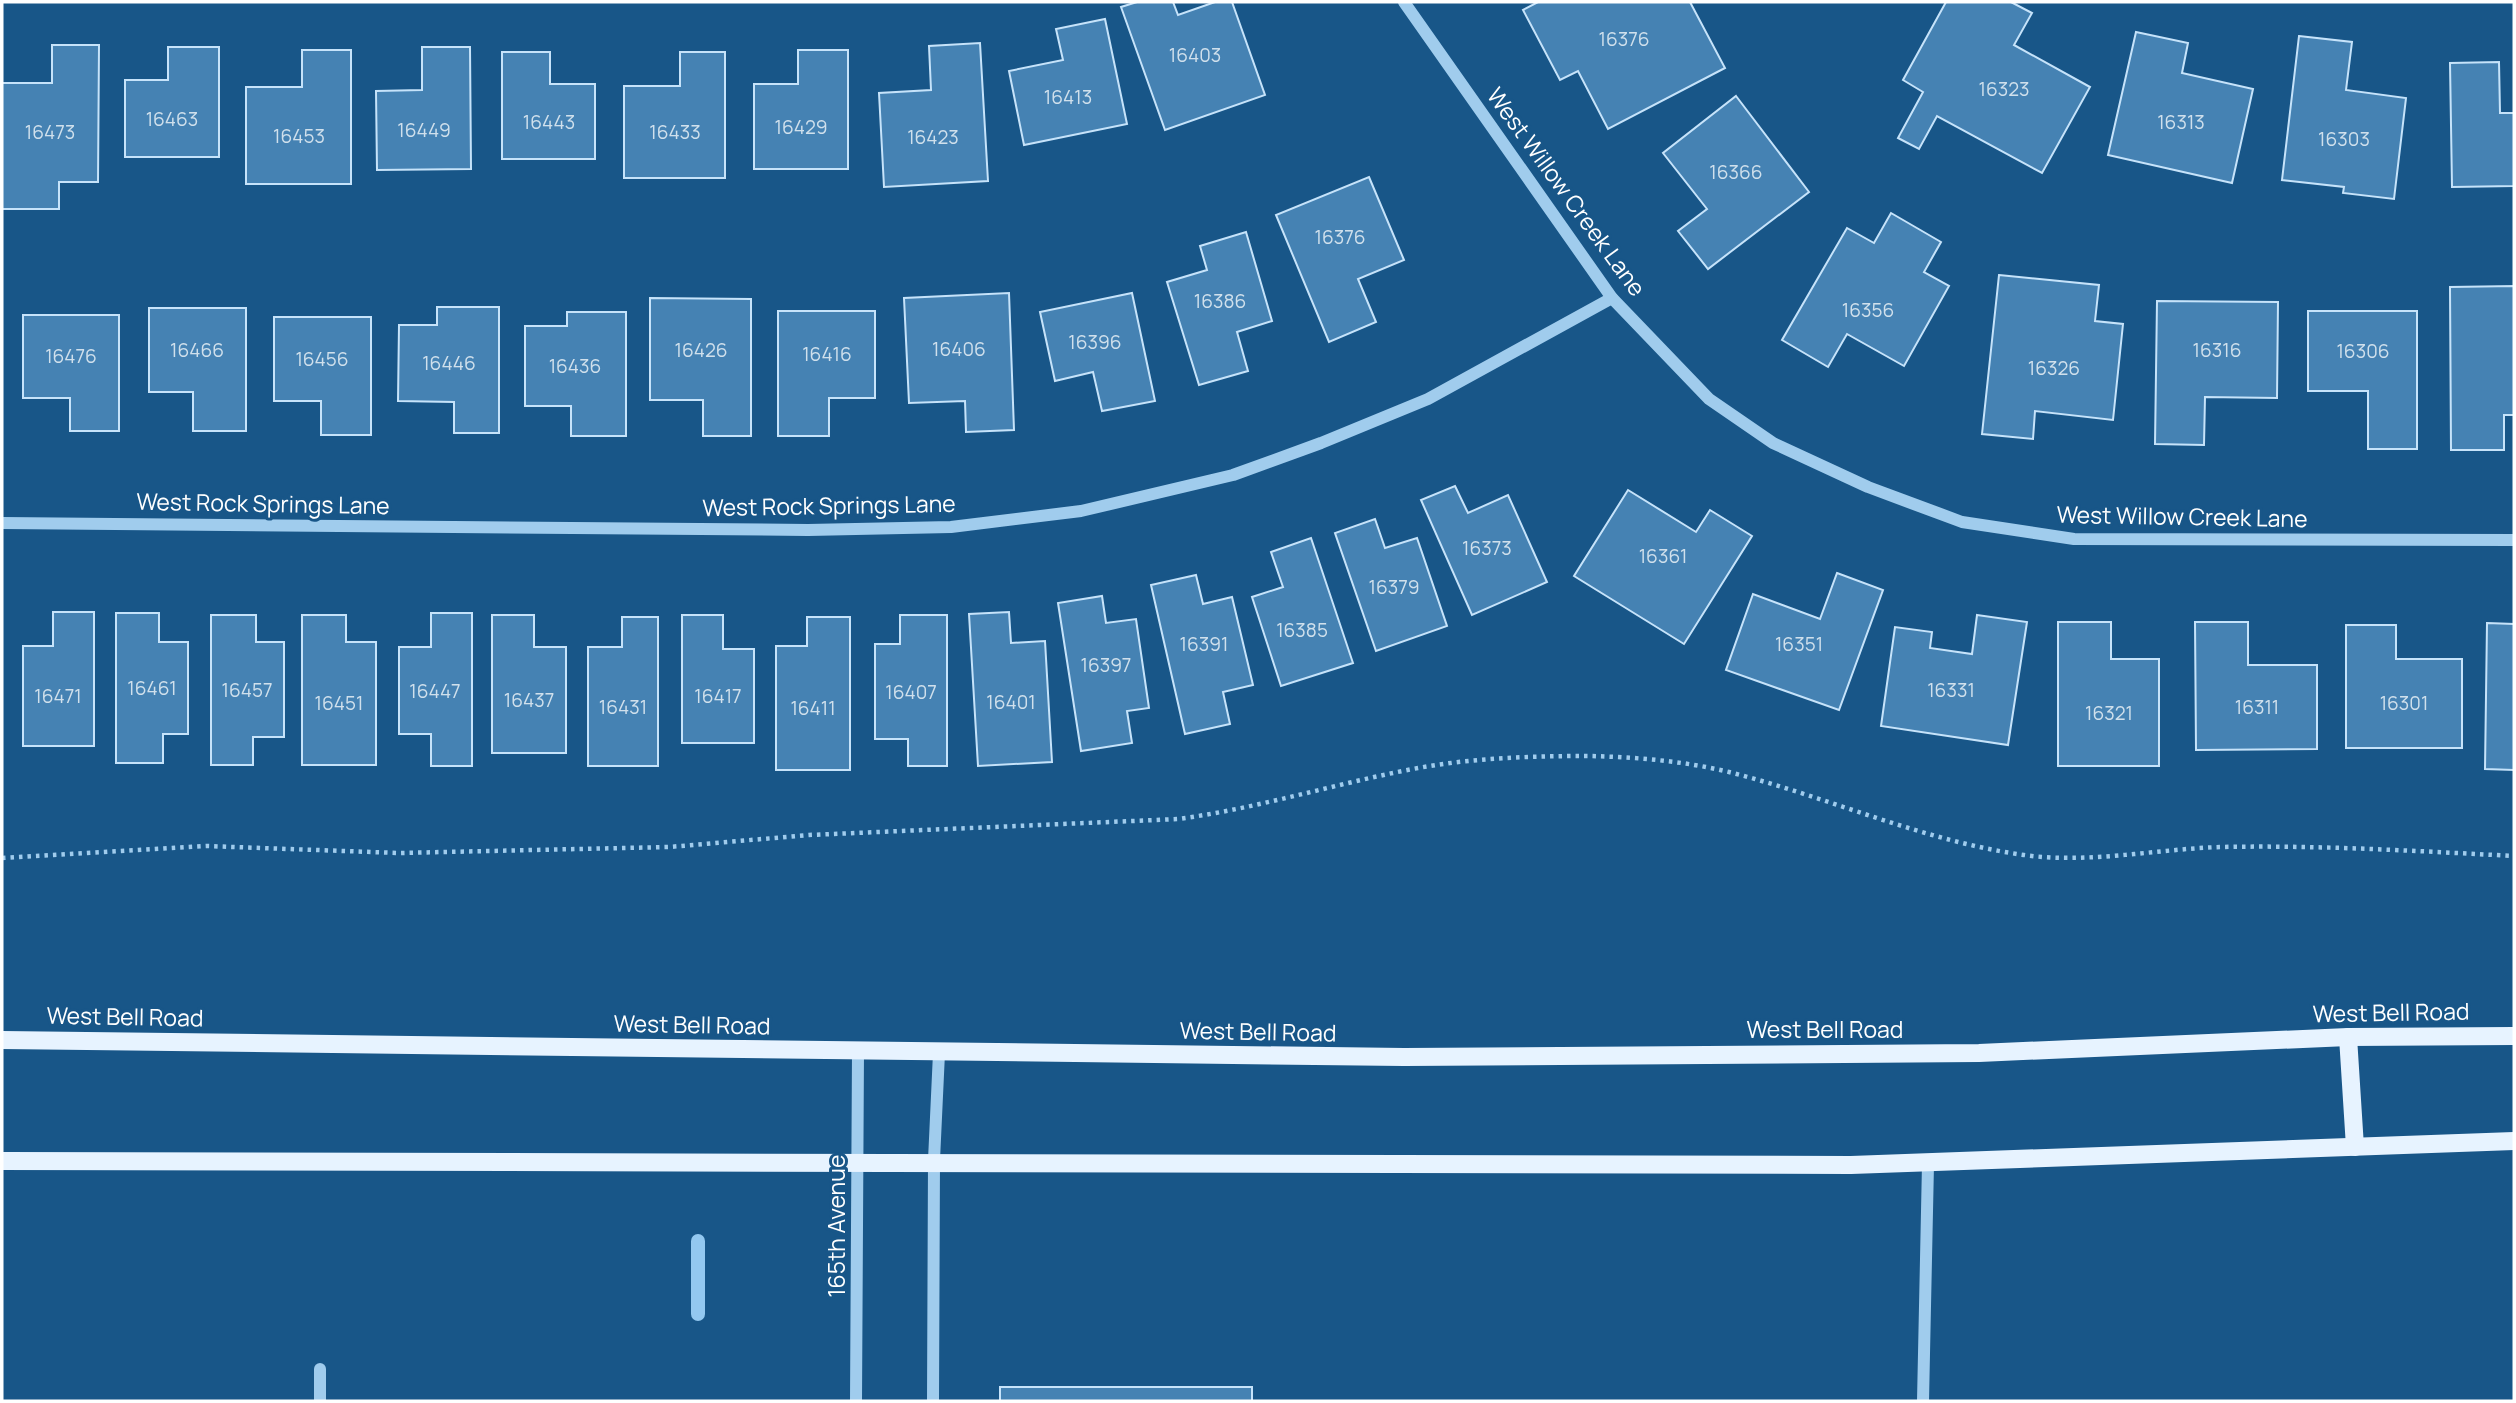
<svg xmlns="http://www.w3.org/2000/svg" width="2516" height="1403" font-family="Manrope,sans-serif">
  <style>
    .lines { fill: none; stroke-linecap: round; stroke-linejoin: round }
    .stream { stroke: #93c8f0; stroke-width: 14 }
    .building { fill: #4582b3; stroke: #c6e3fa; stroke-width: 2 }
    .path { stroke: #a0cced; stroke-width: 4.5; stroke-dasharray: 3.5 5; stroke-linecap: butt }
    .minor { stroke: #a0cced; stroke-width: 12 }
    .major { stroke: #e7f3ff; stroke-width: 18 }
    .labels { text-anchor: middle; stroke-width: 6; stroke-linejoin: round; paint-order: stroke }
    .number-label { font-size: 19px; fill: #d0e0ec }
    .street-label { font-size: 23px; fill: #fff; stroke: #185688 }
  </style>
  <rect width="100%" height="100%" fill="#185688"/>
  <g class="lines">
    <path class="stream" d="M698 1241V1314"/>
  </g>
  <g class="building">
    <path d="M1137 2H1173L1178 15 1215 2H1232L1265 95 1165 130 1121 7Z"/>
    <path d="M1538 2H1690L1725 68 1608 129 1578 71 1560 80 1523 10Z"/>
    <path d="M1946 2H2011L2032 13 2014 45 2090 87 2042 173 1937 116 1919 149 1898 138 1923 92 1903 80Z"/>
    <path d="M1105 19 1127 124 1024 145 1009 71 1063 60 1056 29Z"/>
    <path d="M2136 32 2188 43 2182 73 2253 89 2232 183 2108 155Z"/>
    <path d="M2299 36 2352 42 2346 90 2406 98 2394 199 2343 193 2344 187 2282 180Z"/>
    <path d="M980 43 988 181 884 187 879 93 931 90 929 46Z"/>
    <path d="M52 45H99L98 182H59V209H2V83H52Z"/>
    <path d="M168 47H219V157H125V80H168Z"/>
    <path d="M422 47H470L471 169 377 170 376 91 422 90Z"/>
    <path d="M302 50H351V184H246V87H302Z"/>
    <path d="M798 50H848V169H754V84H798Z"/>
    <path d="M502 52H550V84H595V159H502Z"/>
    <path d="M680 52H725V178H624V86H680Z"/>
    <path d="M2499 62 2500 113H2514V186L2452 187 2450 63Z"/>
    <path d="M1736 96 1809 192 1708 269 1678 231 1707 209 1663 153Z"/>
    <path d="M1369 177 1404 260 1358 279 1376 322 1329 342 1276 215Z"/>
    <path d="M1891 213 1941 242 1924 272 1949 286 1904 366 1847 334 1828 367 1782 340 1847 228 1874 243Z"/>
    <path d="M1246 232 1272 321 1237 332 1248 371 1199 385 1167 282 1207 270 1200 246Z"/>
    <path d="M1999 275 2099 285 2095 321 2123 324 2113 420 2035 411 2033 439 1982 434Z"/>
    <path d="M2514 286V415H2504V450H2451L2450 287Z"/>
    <path d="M1009 293 1014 430 966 432 965 401 909 403 904 298Z"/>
    <path d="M1132 293 1155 401 1102 411 1093 372 1055 381 1040 312Z"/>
    <path d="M650 298 751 299V436H703V400H650Z"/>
    <path d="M2157 301 2278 302 2277 398 2205 397 2204 445 2155 444Z"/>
    <path d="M437 307H499V433H454V402L398 401 399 325H437Z"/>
    <path d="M149 308H246V431H193V392H149Z"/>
    <path d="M778 311H875V398H829V436H778Z"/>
    <path d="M2308 311H2417V449H2368V391H2308Z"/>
    <path d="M567 312H626V436H571V406H525V326H567Z"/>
    <path d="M23 315H119V431H70V398H23Z"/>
    <path d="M274 317H371V435H321V401H274Z"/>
    <path d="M1455 486 1468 513 1508 495 1547 582 1472 615 1421 500Z"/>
    <path d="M1628 490 1696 532 1710 510 1752 536 1684 644 1574 576Z"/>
    <path d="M1375 519 1385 548 1417 538 1447 626 1376 651 1335 533Z"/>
    <path d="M1311 538 1353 663 1281 686 1252 597 1283 587 1271 552Z"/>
    <path d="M1837 573 1883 590 1839 710 1726 670 1753 594 1820 619Z"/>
    <path d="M1196 575 1203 604 1232 597 1253 685 1223 692 1230 724 1185 734 1151 585Z"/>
    <path d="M1102 596 1106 623 1136 619 1149 708 1127 711 1132 743 1081 751 1058 603Z"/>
    <path d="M53 612H94V746H23V646H53Z"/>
    <path d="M1009 612 1011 643 1045 641 1052 762 978 766 969 614Z"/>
    <path d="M116 613H159V642H188V734H163V763H116Z"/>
    <path d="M431 613H472V766H431V734H399V647H431Z"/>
    <path d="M211 615H256V642H284V737H253V765H211Z"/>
    <path d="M302 615H346V642H376V765H302Z"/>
    <path d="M492 615H534V647H566V753H492Z"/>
    <path d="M682 615H723V649H754V743H682Z"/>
    <path d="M900 615H947V766H908V739H875V644H900Z"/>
    <path d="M1977 615 2027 622 2008 745 1881 726 1895 627 1932 632 1930 648 1972 654Z"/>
    <path d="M622 617H658V766H588V647H622Z"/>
    <path d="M807 617H850V770H776V646H807Z"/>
    <path d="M2058 622H2111V659H2159V766H2058Z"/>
    <path d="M2195 622H2248V665H2317V749L2196 750Z"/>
    <path d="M2487 623 2514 624V770L2485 769Z"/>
    <path d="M2346 625H2396V659H2462V748H2346Z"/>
    <rect x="1000" y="1387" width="252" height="14"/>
  </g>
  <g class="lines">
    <path class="path" d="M2 858 206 846 399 853 669 847 809 835 1178 819C1260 808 1337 783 1418 768 1473 758 1531 756 1588 756 1635 757 1684 761 1729 772 1828 797 1923 841 2024 855 2089 864 2156 849 2221 847 2319 845 2417 851 2514 856"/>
    <g class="minor">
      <path d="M1404 2 1612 298 1709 399 1773 443 1868 487 1962 522 2074 539 2514 540"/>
      <path d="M2 523 808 530 951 527 1081 511 1233 475 1321 443 1428 399 1612 298"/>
      <path d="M320 1369V1401"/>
      <path d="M856 1401 858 1051"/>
      <path d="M933 1401 934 1160 939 1053"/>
      <path d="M1923 1401 1928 1164"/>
    </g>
    <g class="major">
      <path d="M2348 1037 2355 1147"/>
      <path d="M2 1040 1404 1057 1979 1053 2348 1037 2514 1036"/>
      <path d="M2 1161 1851 1165 2514 1141"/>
    </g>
  </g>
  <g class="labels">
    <g class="number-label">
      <text x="1624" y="46">16376</text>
      <text x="1195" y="62">16403</text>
      <text x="2004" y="96">16323</text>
      <text x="1068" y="104">16413</text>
      <text x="172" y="126">16463</text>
      <text x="549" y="129">16443</text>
      <text x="2181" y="129">16313</text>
      <text x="801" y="134">16429</text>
      <text x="424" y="137">16449</text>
      <text x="50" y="139">16473</text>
      <text x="675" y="139">16433</text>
      <text x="299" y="143">16453</text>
      <text x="933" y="144">16423</text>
      <text x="2344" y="146">16303</text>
      <text x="1736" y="179">16366</text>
      <text x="1340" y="244">16376</text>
      <text x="1220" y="308">16386</text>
      <text x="1868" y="317">16356</text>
      <text x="1095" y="349">16396</text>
      <text x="959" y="356">16406</text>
      <text x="197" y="357">16466</text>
      <text x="701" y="357">16426</text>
      <text x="2217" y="357">16316</text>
      <text x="2363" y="358">16306</text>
      <text x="827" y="361">16416</text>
      <text x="71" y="363">16476</text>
      <text x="322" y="366">16456</text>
      <text x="449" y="370">16446</text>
      <text x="575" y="373">16436</text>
      <text x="2054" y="375">16326</text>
      <text x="1487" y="555">16373</text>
      <text x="1663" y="563">16361</text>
      <text x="1394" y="594">16379</text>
      <text x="1302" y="637">16385</text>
      <text x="1204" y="651">16391</text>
      <text x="1799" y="651">16351</text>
      <text x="1106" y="672">16397</text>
      <text x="152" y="695">16461</text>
      <text x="247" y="697">16457</text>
      <text x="1951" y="697">16331</text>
      <text x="435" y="698">16447</text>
      <text x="911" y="699">16407</text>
      <text x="58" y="703">16471</text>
      <text x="718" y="703">16417</text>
      <text x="529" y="707">16437</text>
      <text x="1011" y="709">16401</text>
      <text x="339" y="710">16451</text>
      <text x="2404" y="710">16301</text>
      <text x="623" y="714">16431</text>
      <text x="2257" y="714">16311</text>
      <text x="813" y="715">16411</text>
      <text x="2109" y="720">16321</text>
    </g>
    <g class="street-label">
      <text transform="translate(1566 192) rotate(54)" y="8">West Willow Creek Lane</text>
      <text transform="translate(263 504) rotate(1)" y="8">West Rock Springs Lane</text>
      <text transform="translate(829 506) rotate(-1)" y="8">West Rock Springs Lane</text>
      <text transform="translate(2182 517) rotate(1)" y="8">West Willow Creek Lane</text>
      <text transform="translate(2391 1013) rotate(-1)" y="8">West Bell Road</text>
      <text transform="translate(125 1017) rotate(1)" y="8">West Bell Road</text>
      <text transform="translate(692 1025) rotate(1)" y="8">West Bell Road</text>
      <text x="1825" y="1038">West Bell Road</text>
      <text transform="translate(1258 1032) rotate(1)" y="8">West Bell Road</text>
      <text transform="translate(837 1226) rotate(-90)" y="8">165th Avenue</text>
    </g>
  </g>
  <rect width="2516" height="1403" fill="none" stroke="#ffffff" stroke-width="7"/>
</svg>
